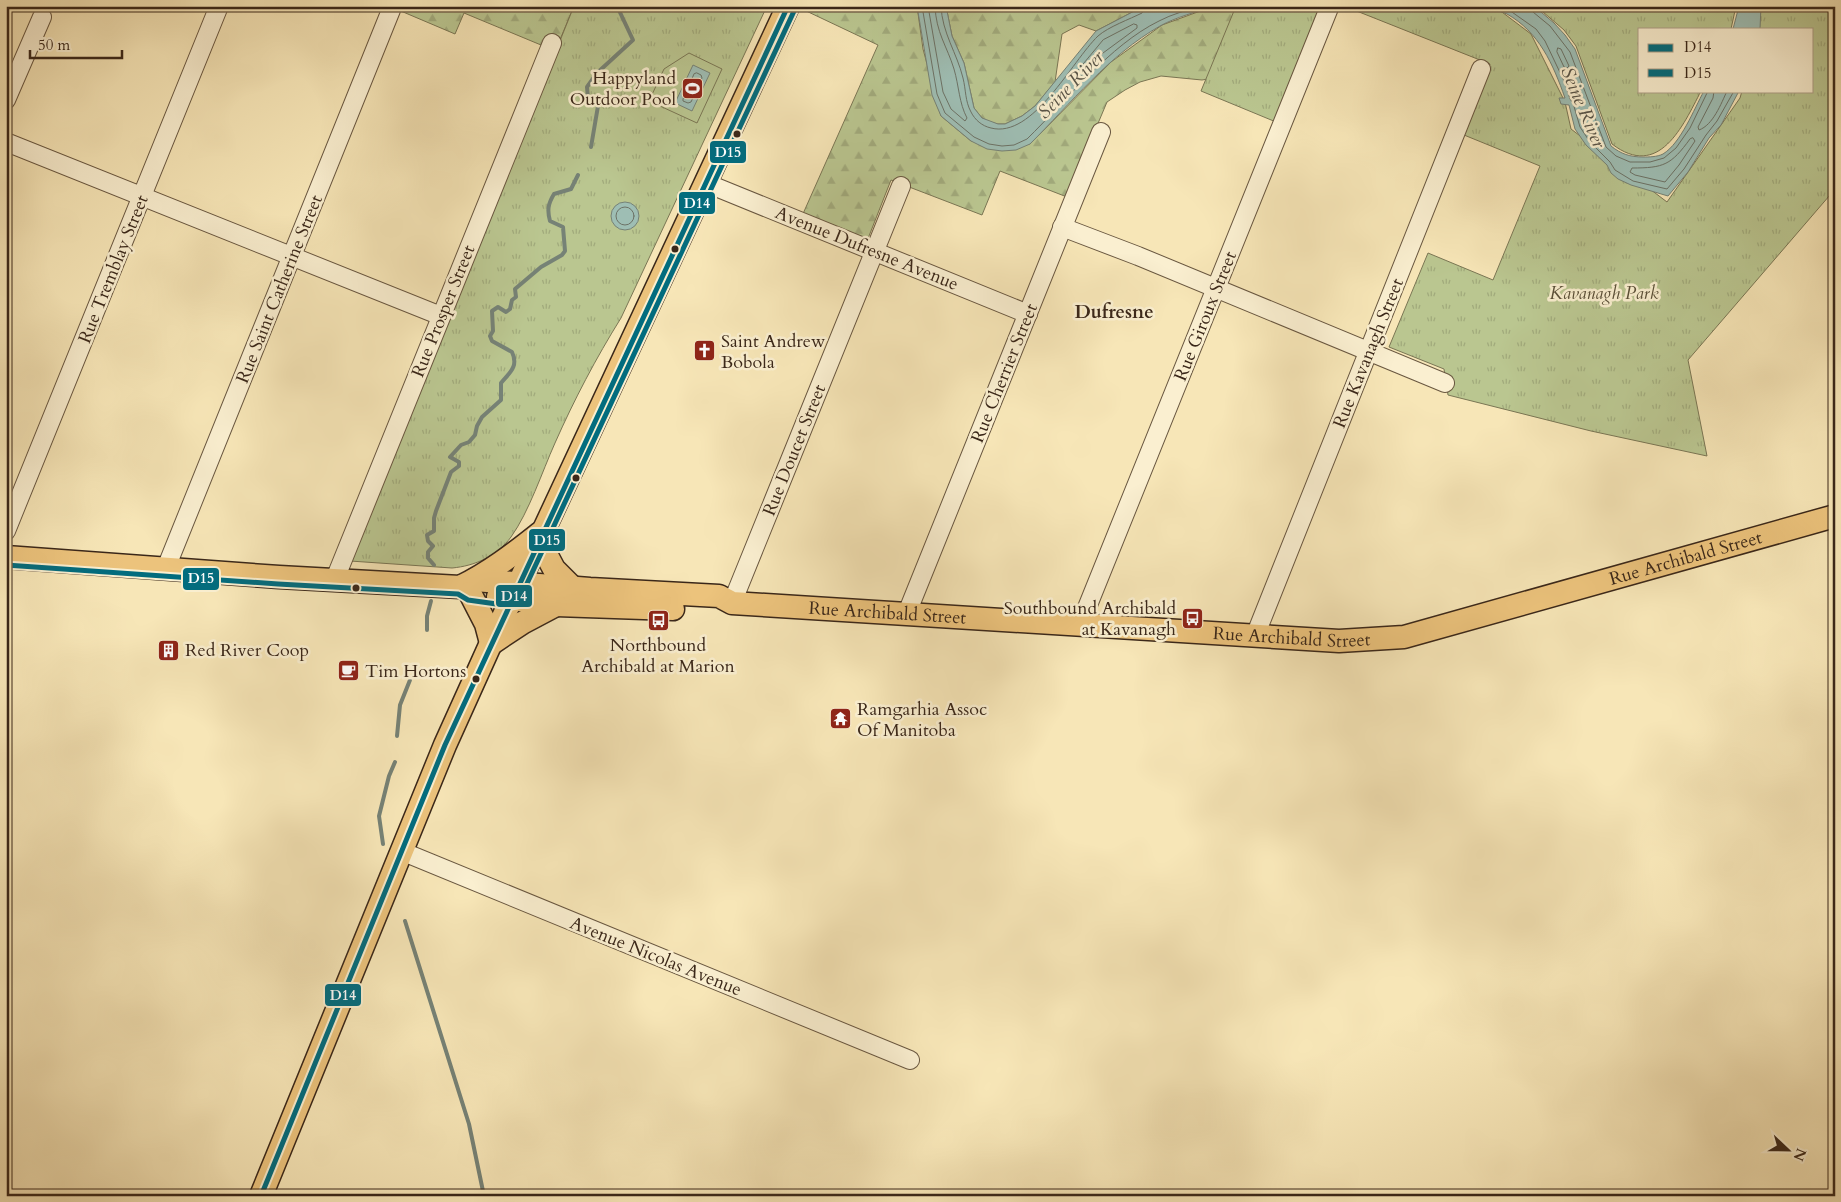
<svg xmlns="http://www.w3.org/2000/svg" width="1841" height="1202" font-family="Cardo,serif">
  <style>
    .forest { fill: url(#forest-firs); stroke: #7a7654 }
    .park { fill: url(#park-tufts); stroke: #7a7654 }
    .garden { fill: #bac690; stroke: #7a7654 }
    .water { fill: #9ebeb4; stroke: #768276 }
    .lines { fill: none; stroke-linecap: round; stroke-linejoin: round }
    .shore { stroke: #6c7266; stroke-width: 1 }
    .stream { stroke: #768276; stroke-width: 4 }
    .minor-casing { stroke: #695740; stroke-width: 20 }
    .major-casing { stroke: #3a2719; stroke-width: 25 }
    .minor { stroke: #faefd0; stroke-width: 18 }
    .major { stroke: #ecc37c; stroke-width: 22 }
    .bus-1-casing { stroke: #faefd0; stroke-width: 9 }
    .bus-2-casing { stroke: #faefd0; stroke-width: 9 }
    .bus-1 { stroke: #026c7e; stroke-width: 5 }
    .bus-2 { stroke: #026c7e; stroke-width: 5 }
    .bus-dot { fill: #3a2719; stroke: #faefd0; stroke-width: 2 }
    .labels { text-anchor: middle; stroke-width: 5; stroke-linejoin: round; paint-order: stroke }
    .poi-label { font-size: 18px; fill: #3a2719; stroke: #faefd0; text-anchor: start }
    .street-label { font-size: 18px; fill: #3a2719; stroke: #faefd0 }
    .park-label { font-size: 18px; font-style: italic; fill: #5a4f37; stroke: #faefd0 }
    .water-label { font-size: 19px; font-style: italic; fill: #585448; stroke: #faefd0 }
    .neighbourhood-label { font-size: 19px; font-weight: bold; fill: #3a2719; stroke: #faefd0 }
    .line-badge { stroke: #faefd0; stroke-width: 2 }
    .badge-label { font-size: 14px; text-anchor: middle; font-weight: bold; fill: #fff }
  </style>
  <defs>
    <pattern id="forest-firs" width="22" height="20" patternUnits="userSpaceOnUse" patternTransform="scale(1.25)"><rect width="22" height="20" fill="#bac690"/><path d="M5 1l3.5 6h-7zM16 11l3.5 6h-7z" fill="#a1aa7c"/></pattern>
    <pattern id="park-tufts" width="24" height="20" patternUnits="userSpaceOnUse" patternTransform="scale(1.25)"><rect width="24" height="20" fill="#bac690"/><path d="M3 7l-1-3M5 7V3M7 7l1-3M15 17l-1-3M17 17v-4M19 17l1-3" fill="none" stroke="#a1aa7c"/></pattern>
  </defs>
  <rect width="100%" height="100%" fill="#f7e6b7"/>
  <filter id="stains"><feTurbulence type="fractalNoise" baseFrequency=".004" numOctaves="4"/><feColorMatrix values="0 0 0 0 .2 0 0 0 0 .09 0 0 0 0 .02 0 0 0 .5 -.17"/></filter>
  <radialGradient id="worn" r=".72"><stop offset=".6" stop-color="#630" stop-opacity="0"/><stop offset="1" stop-color="#630" stop-opacity=".3"/></radialGradient>
  <g class="forest">
    <path d="M389 6H574L559 42 545 37 541 45 464 13 455 34Z"/>
    <path d="M804 6H917L923 49 941 116 971 141 1030 144 1111 62 1162 25 1214 6H1250L1214 78 1202 80 1161 76 1140 82 1125 90 1107 102 1067 197 1000 171 982 215 891 180 869 236 866 240 802 216 878 45 802 9Z"/>
    <path d="M946 6H1144L1096 31 1079 25 1062 34 1055 82 1035 106 1022 116 1005 124H998L989 122 982 118 974 108 964 63 952 36Z"/>
  </g>
  <g class="park">
    <path d="M574 6H767L621 318C596 358 574 400 555 443 542 472 529 512 511 537 497 556 475 566 452 568L350 561Z"/>
    <path d="M1236 6H1321L1276 122 1201 91Z"/>
    <path d="M1344 6H1494L1531 34 1565 102 1571 129 1667 202 1740 98 1742 91H1812V29H1756L1762 6H1835V209L1830 195 1688 360 1707 456 1591 431 1448 395 1444 369 1389 347 1428 253 1493 280 1540 166 1464 135 1490 64Z"/>
    <path d="M1536 6H1736L1731 29H1640V91H1701C1683 126 1659 180 1612 144L1576 46 1564 30Z"/>
  </g>
  <path class="garden" d="M689 53 722 69 697 123 649 101 664 69Z"/>
  <g class="water">
    <path d="M917 6H946L952 36 964 63 974 108 982 118 998 124H1005L1022 116 1035 106 1096 31 1144 6H1214C1197 12 1176 17 1160 26 1109 55 1071 103 1030 144L1016 150 1002 151 987 149 971 141 941 116 932 95Z"/>
    <path d="M1485 6H1534L1554 23 1565 35 1575 49 1611 146C1621 154 1630 157 1643 157 1649 157 1657 157 1663 154 1681 143 1694 109 1704 91H1739L1721 125 1709 138 1688 172 1668 196 1631 185 1618 179 1611 173 1607 165 1586 145 1575 129 1569 105 1561 104 1559 98H1565C1553 64 1539 32 1507 14 1500 11 1492 9 1485 6Z"/>
    <path d="M1739 6H1761L1760 29H1733Z"/>
    <path d="M693 65 710 73 692 111 675 103Z"/>
    <circle cx="625" cy="216" r="14"/>
  </g>
  <g class="lines">
    <g class="shore">
      <path d="M922 6 937 94 945 113 974 137 989 144 1002 146 1014 145 1027 139C1066 101 1110 45 1159 21 1172 14 1186 11 1199 6"/>
      <path d="M928 6 943 92 951 109 965 121 967 118C959 103 959 86 954 69 947 46 936 33 935 6"/>
      <path d="M941 6C942 33 957 53 963 78 966 90 965 101 971 112 975 120 982 126 991 128 1033 139 1072 61 1098 36 1108 27 1130 19 1142 13L1145 6"/>
      <path d="M1500 6 1509 10 1536 29 1545 41 1565 83 1570 99 1573 103 1580 127 1590 142 1610 162 1615 170 1633 181 1667 189 1684 169 1706 135 1717 121 1734 91"/>
      <path d="M1531 6 1533 12 1550 26 1570 52 1606 147 1616 156 1630 162H1650L1664 158 1676 148 1690 128 1708 91"/>
      <path d="M1134 24 1137 25V28L1103 53 1078 79H1074V75L1103 40Z"/>
      <path d="M1558 48 1561 49 1569 66 1567 68 1564 67 1557 52Z"/>
      <path d="M697 73 701 75 702 78 691 102 688 103 683 101V99L694 74Z"/>
      <path d="M1714 91 1713 98 1698 127 1699 130C1713 125 1721 104 1727 91"/>
      <path d="M1693 138 1695 141 1679 165 1665 182 1635 175 1630 172 1632 168C1664 168 1671 165 1690 139Z"/>
      <circle cx="625" cy="216" r="9"/>
    </g>
    <g class="stream">
      <path d="M591 147 598 106 595 101 588 98 587 87 597 73 633 40 617 6"/>
      <path d="M434 565 428 558V552L433 546 428 541 427 535 434 531V518L436 511 451 472 459 466V462L450 457 461 445 469 442 475 435 477 426 482 417 501 400V383C509 373 519 367 512 352L492 341 490 336 493 331 492 311 498 307 506 312 510 309 512 300 516 297 515 289 541 267 562 255 565 251 563 227 550 221C547 210 548 204 554 194L571 189 578 175"/>
      <path d="M427 630V616L431 601"/>
      <path d="M397 736 400 705 410 680"/>
      <path d="M383 844 379 816 389 776 395 762"/>
      <path d="M405 921 469 1124 484 1196"/>
    </g>
    <defs>
      <g id="minor">
        <path d="M6 100 42 17"/>
        <path d="M6 142 441 316"/>
        <path d="M706 183 1028 314"/>
        <path d="M1062 227 1138 256 1445 383"/>
        <path d="M6 531 219 6"/>
        <path d="M166 568 391 10"/>
        <path d="M335 579 552 43"/>
        <path d="M732 603 901 186"/>
        <path d="M907 613 1101 132"/>
        <path d="M1080 625 1329 8"/>
        <path d="M1255 636 1481 69"/>
        <path d="M401 851 910 1060"/>
      </g>
      <g id="major">
        <path d="M544 530 545 552 554 569 573 588"/>
        <path d="M6 557 279 577 460 587C489 573 515 553 540 533"/>
        <path id="s1" d="M474 580 590 589 719 596 732 603 1339 641 1404 637 1835 516"/>
        <path d="M470 593 486 624 491 643"/>
        <path d="M498 597 556 605 673 609"/>
        <path d="M492 643 522 623 556 605"/>
        <path d="M261 1196 445 745 491 643 788 6"/>
      </g>
    </defs>
    <use href="#minor" class="minor-casing"/>
    <use href="#major" class="major-casing"/>
    <use href="#minor" class="minor"/>
    <use href="#major" class="major"/>
    <defs>
      <path id="bus-1" d="M261 1196 445 745 788 6"/>
      <path id="bus-2" d="M6 565 278 584 458 594 468 600 511 606 517 605 795 9"/>
    </defs>
    <use href="#bus-1" class="bus-1-casing"/>
    <use href="#bus-2" class="bus-2-casing"/>
    <use href="#bus-1" class="bus-1"/>
    <use href="#bus-2" class="bus-2"/>
  </g>
  <defs>
    <symbol id="stadium-square" viewBox="-11 -11 22 22"><rect x="-9" y="-9" width="18" height="18" rx="4" fill="#8f2418" stroke="#faefd0"/><path d="M0-5a6.5 5 0 1 0 0 10a6.5 5 0 1 0 0-10ZM-3.5-1.8h7v3.6h-7Z" fill="#fff"/></symbol>
    <symbol id="church-square" viewBox="-11 -11 22 22"><rect x="-9" y="-9" width="18" height="18" rx="4" fill="#8f2418" stroke="#faefd0"/><path d="M-1.2-6h2.4v3.5h3.3v2.4h-3.3V6h-2.4V-.1h-3.3v-2.4h3.3Z" fill="#fff"/></symbol>
    <symbol id="bus-square" viewBox="-11 -11 22 22"><rect x="-9" y="-9" width="18" height="18" rx="4" fill="#8f2418" stroke="#faefd0"/><path d="M-5-6H5V4H4V6H2V4H-2V6H-4V4H-5ZM-3.5-4V0h7V-4ZM-3.5 1.2v1.5H-2V1.2ZM2 1.2v1.5H3.5V1.2Z" fill="#fff"/></symbol>
    <symbol id="building-square" viewBox="-11 -11 22 22"><rect x="-9" y="-9" width="18" height="18" rx="4" fill="#8f2418" stroke="#faefd0"/><path d="M-4-6H4V6H1V3H-1V6H-4ZM-2.5-4.3h1.7v1.8h-1.7ZM.8-4.3h1.7v1.8H.8ZM-2.5-1h1.7V.8h-1.7ZM.8-1h1.7V.8H.8Z" fill="#fff"/></symbol>
    <symbol id="cafe-square" viewBox="-11 -11 22 22"><rect x="-9" y="-9" width="18" height="18" rx="4" fill="#8f2418" stroke="#faefd0"/><path d="M-5.5-4.5H6V0H3Q3 3.5 0 3.5H-2.5Q-5.5 3.5-5.5 0ZM3-3.2v2h1.7v-2ZM-6 4.5H4V6H-6Z" fill="#fff"/></symbol>
    <symbol id="temple-square" viewBox="-11 -11 22 22"><rect x="-9" y="-9" width="18" height="18" rx="4" fill="#8f2418" stroke="#faefd0"/><path d="M0-6L5-2H3V0L6.5 2.5H4V6H1.5V3h-3V6H-4V2.5H-6.5L-3 0V-2H-5Z" fill="#fff"/></symbol>
  </defs>
  <g fill-rule="evenodd">
    <use href="#stadium-square" x="680" y="76" width="25" height="25"/>
    <use href="#church-square" x="692" y="338" width="25" height="25"/>
    <use href="#bus-square" x="1180" y="606" width="25" height="25"/>
    <use href="#bus-square" x="646" y="608" width="25" height="25"/>
    <use href="#building-square" x="156" y="638" width="25" height="25"/>
    <use href="#cafe-square" x="336" y="658" width="25" height="25"/>
    <use href="#temple-square" x="828" y="706" width="25" height="25"/>
  </g>
  <g class="bus-dot">
    <circle cx="737" cy="134" r="4.5"/>
    <circle cx="675" cy="249" r="4.5"/>
    <circle cx="576" cy="478" r="4.5"/>
    <circle cx="356" cy="588" r="4.5"/>
    <circle cx="476" cy="679" r="4.5"/>
  </g>
  <g class="labels">
    <g class="poi-label">
      <text x="676" y="84" text-anchor="end">Happyland<tspan x="676" dy="21">Outdoor Pool</tspan></text>
      <text x="721" y="347">Saint Andrew<tspan x="721" dy="21">Bobola</tspan></text>
      <text x="1176" y="614" text-anchor="end">Southbound Archibald<tspan x="1176" dy="21">at Kavanagh</tspan></text>
      <text x="658" y="651" text-anchor="middle">Northbound<tspan x="658" dy="21">Archibald at Marion</tspan></text>
      <text x="185" y="656">Red River Coop</text>
      <text x="365" y="677">Tim Hortons</text>
      <text x="857" y="715">Ramgarhia Assoc<tspan x="857" dy="21">Of Manitoba</tspan></text>
    </g>
    <g class="street-label">
      <text transform="translate(867 248) rotate(22)" y="6">Avenue Dufresne Avenue</text>
      <text transform="translate(113 269) rotate(-68)" y="6">Rue Tremblay Street</text>
      <text transform="translate(279 289) rotate(-68)" y="6">Rue Saint Catherine Street</text>
      <text transform="translate(443 311) rotate(-68)" y="6">Rue Prosper Street</text>
      <text transform="translate(1205 316) rotate(-68)" y="6">Rue Giroux Street</text>
      <text transform="translate(1368 353) rotate(-68)" y="6">Rue Kavanagh Street</text>
      <text transform="translate(1004 373) rotate(-68)" y="6">Rue Cherrier Street</text>
      <text transform="translate(794 450) rotate(-68)" y="6">Rue Doucet Street</text>
      <text dy="6" stroke="none"><textPath href="#s1" startOffset="1226">Rue Archibald Street</textPath></text>
      <text dy="6" stroke="none"><textPath href="#s1" startOffset="416">Rue Archibald Street</textPath></text>
      <text dy="6" stroke="none"><textPath href="#s1" startOffset="821">Rue Archibald Street</textPath></text>
      <text transform="translate(656 956) rotate(22)" y="6">Avenue Nicolas Avenue</text>
    </g>
    <g class="park-label">
      <text x="1604" y="299">Kavanagh Park</text>
    </g>
    <g class="water-label">
      <text transform="translate(1070 84) rotate(-46)" y="7">Seine River</text>
      <text transform="translate(1584 107) rotate(67)" y="7">Seine River</text>
    </g>
    <g class="neighbourhood-label">
      <text x="1114" y="318">Dufresne</text>
    </g>
  </g>
  <g class="line-badge">
    <rect x="709" y="140" width="38" height="24" rx="5" fill="#026c7e"/>
    <rect x="678" y="191" width="38" height="24" rx="5" fill="#026c7e"/>
    <rect x="528" y="528" width="38" height="24" rx="5" fill="#026c7e"/>
    <rect x="182" y="567" width="38" height="24" rx="5" fill="#026c7e"/>
    <rect x="495" y="584" width="38" height="24" rx="5" fill="#026c7e"/>
    <rect x="324" y="983" width="38" height="24" rx="5" fill="#026c7e"/>
  </g>
  <g class="badge-label">
    <text x="728" y="157">D15</text>
    <text x="697" y="208">D14</text>
    <text x="547" y="545">D15</text>
    <text x="201" y="583">D15</text>
    <text x="514" y="601">D14</text>
    <text x="343" y="1000">D14</text>
  </g>
  <rect width="1841" height="1202" fill="none" stroke="#f7e6b7" stroke-width="25"/>
  <rect x="8" y="8" width="1826" height="1187" fill="none" stroke="#3a2719" stroke-width="2.5"/>
  <rect x="12" y="12" width="1816" height="1177" fill="none" stroke="#3a2719"/>
  <rect x="1638" y="28" width="175" height="65" fill="#faefd0" stroke="#ad9f87"/>
  <rect x="1648" y="44" width="25" height="8" fill="#026c7e" stroke="#ad9f87"/>
  <text x="1684" y="52" font-size="15" fill="#3a2719">D14</text>
  <rect x="1648" y="69" width="25" height="8" fill="#026c7e" stroke="#ad9f87"/>
  <text x="1684" y="78" font-size="15" fill="#3a2719">D15</text>
  <g transform="translate(1788 1150) rotate(112)" stroke="#faefd0" stroke-width="4" paint-order="stroke">
  <path d="M0-4L9 19L0 12L-9 19Z" fill="#3a2719"/>
  <text y="-8" font-size="14" font-weight="bold" text-anchor="middle" fill="#3a2719">N</text>
  </g>
  <path d="M30 50v8h92v-8" fill="none" stroke="#3a2719" stroke-width="2.5"/>
  <text x="38" y="50" font-size="15" fill="#3a2719" stroke="#faefd0" stroke-width="4" paint-order="stroke">50 m</text>
  <rect width="100%" height="100%" filter="url(#stains)"/>
  <rect width="100%" height="100%" fill="url(#worn)"/>
</svg>
